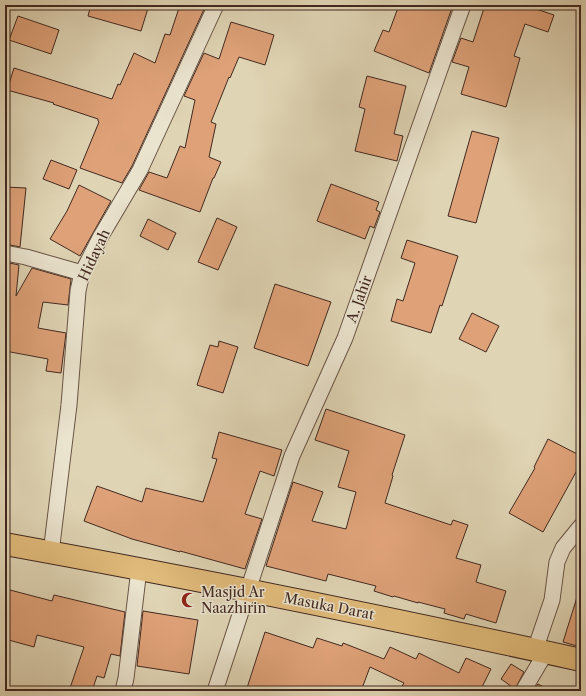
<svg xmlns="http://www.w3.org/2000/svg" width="586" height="696" font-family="'Libre Caslon Text',serif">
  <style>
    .building { fill: #dea178; stroke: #422920 }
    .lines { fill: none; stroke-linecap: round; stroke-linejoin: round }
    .street-casing { stroke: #695445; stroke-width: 17 }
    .primary-casing { stroke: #422920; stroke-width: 24 }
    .street { stroke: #eae3ce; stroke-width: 15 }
    .primary { stroke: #e0ba7a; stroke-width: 22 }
    .labels { text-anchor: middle; stroke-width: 3; stroke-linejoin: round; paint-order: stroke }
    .street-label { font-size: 14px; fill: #422920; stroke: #eae3ce }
    .poi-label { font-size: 14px; fill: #422920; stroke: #eae3ce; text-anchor: start }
  </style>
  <rect width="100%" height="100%" fill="#dfd4b4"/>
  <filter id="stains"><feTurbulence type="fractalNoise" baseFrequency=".005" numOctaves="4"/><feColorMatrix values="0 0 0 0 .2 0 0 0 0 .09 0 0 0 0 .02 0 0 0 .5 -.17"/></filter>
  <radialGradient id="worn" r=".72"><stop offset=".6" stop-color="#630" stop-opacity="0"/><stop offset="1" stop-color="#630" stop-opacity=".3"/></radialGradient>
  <g class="building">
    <path d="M91 5H149L141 31 88 16Z"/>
    <path d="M180 5H206L132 166 122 183 80 168 99 122 98 121V119L53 104 54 103 7 90 14 68 112 99 118 84 120 85 134 53 155 63 165 34 170 35Z"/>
    <path d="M399 5H453L429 73 374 51 383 30 389 32Z"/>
    <path d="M485 5H524L554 15 548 32 525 24 514 56 520 58 506 107 461 94 469 67 452 62 461 38 473 42Z"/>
    <path d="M18 16 59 30 51 54 9 40Z"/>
    <path d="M231 22 274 35 265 65 239 57 230 78 229 77 211 122 216 124 209 157 221 162 214 178H213L200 212 139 190 149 172 167 178 180 146 185 148 195 100 184 96 204 53 219 59Z"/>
    <path d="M367 76 406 86 394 134 403 136 397 161 355 151 365 109 359 107Z"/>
    <path d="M472 131 499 138 476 223 448 216Z"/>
    <path d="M51 160 77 170 69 189 43 179Z"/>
    <path d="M331 184 379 202 376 210 380 212 374 228 370 226 365 239 317 221Z"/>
    <path d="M79 185 111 201 80 256 50 239 67 211Z"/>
    <path d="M5 187 26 188 20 247 5 244Z"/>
    <path d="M217 218 237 227 218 270 198 262Z"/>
    <path d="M148 219 176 233 168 250 140 236Z"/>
    <path d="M407 240 458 256 442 306 440 305 431 333 391 321 397 299 403 301 415 263 401 258Z"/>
    <path d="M5 262 19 265 16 296 32 268 71 279 68 305 43 302 38 328 66 333 61 373 46 371 48 359 5 351V313L9 307H5Z"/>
    <path d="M275 284 331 302 308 366 254 348Z"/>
    <path d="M472 313 499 326 486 352 459 339Z"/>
    <path d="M219 341 238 347 223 393 197 385 210 345 218 347Z"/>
    <path d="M326 409 405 435 392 475 393 476 385 503 451 525 453 520 468 525 456 558 481 565 476 582 506 591 496 623 466 614 464 619 444 613 445 609 418 602V603L394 596 393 597 374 591 376 586 328 574 326 581 266 566 293 482 323 492 312 521 346 529 356 492 338 487 349 451 315 440Z"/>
    <path d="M219 432 282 450 274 476 260 471 245 514 262 519 245 569 180 551V552L132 539 84 521 97 486 142 502 146 488 203 502 217 459 212 458Z"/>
    <path d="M548 439 581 456V463L543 532 509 513 535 468 534 467Z"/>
    <path d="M10 590 52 601 54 595 125 612 120 656 111 654 104 678 97 676 92 691H69L84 647 37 635 34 647 5 639V608Z"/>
    <path d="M578 594 581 595V634L577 646 563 642Z"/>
    <path d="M143 611 198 620 189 674 137 666Z"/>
    <path d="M265 632 313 648 317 638 342 646 343 643 384 659 390 647 416 659 419 653 459 673 466 658 491 669 480 691H399L404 683 370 667 361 691H246Z"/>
    <path d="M511 664 524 672 515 689 501 679Z"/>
    <path d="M538 684 551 691H533Z"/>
  </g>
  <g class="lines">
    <defs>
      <g id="street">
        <path d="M5 253 26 257 82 273"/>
        <path d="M51 553 69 405 78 291 82 273 101 236 140 170 216 5"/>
        <path d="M535 650 552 600 557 562 563 548 581 526"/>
        <path d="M123 691 126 678 139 569"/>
        <path d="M215 691 292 456 345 338 445 55 463 5"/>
        <path d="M523 691 546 652"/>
      </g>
      <path id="primary" d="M5 544C198 579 390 618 581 660"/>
    </defs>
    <use href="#street" class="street-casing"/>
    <use href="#primary" class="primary-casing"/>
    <use href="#street" class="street"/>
    <use href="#primary" class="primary"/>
  </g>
  <defs>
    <symbol id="mosque-bare" viewBox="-9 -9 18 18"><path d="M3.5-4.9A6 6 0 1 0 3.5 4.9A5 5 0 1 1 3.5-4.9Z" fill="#8f2418" stroke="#eae3ce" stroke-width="2.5" paint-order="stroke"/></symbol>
  </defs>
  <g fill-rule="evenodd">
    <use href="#mosque-bare" x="178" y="589" width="22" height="22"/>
  </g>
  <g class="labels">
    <g class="street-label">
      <text transform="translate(94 255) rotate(-65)" y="5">Hidayah</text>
      <text transform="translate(359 299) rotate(-70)" y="5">A. Jahir</text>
      <text transform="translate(329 606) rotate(11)" y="5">Masuka Darat</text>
    </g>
    <g class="poi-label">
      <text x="201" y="597">Masjid Ar<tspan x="201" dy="16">Naazhirin</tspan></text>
    </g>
  </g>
  <rect width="586" height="696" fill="none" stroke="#dfd4b4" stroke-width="20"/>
  <rect x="6" y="6" width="574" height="684" fill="none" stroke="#422920" stroke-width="2"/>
  <rect x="10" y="10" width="566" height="676" fill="none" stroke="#422920"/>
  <rect width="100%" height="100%" filter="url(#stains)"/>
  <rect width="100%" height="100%" fill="url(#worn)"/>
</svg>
